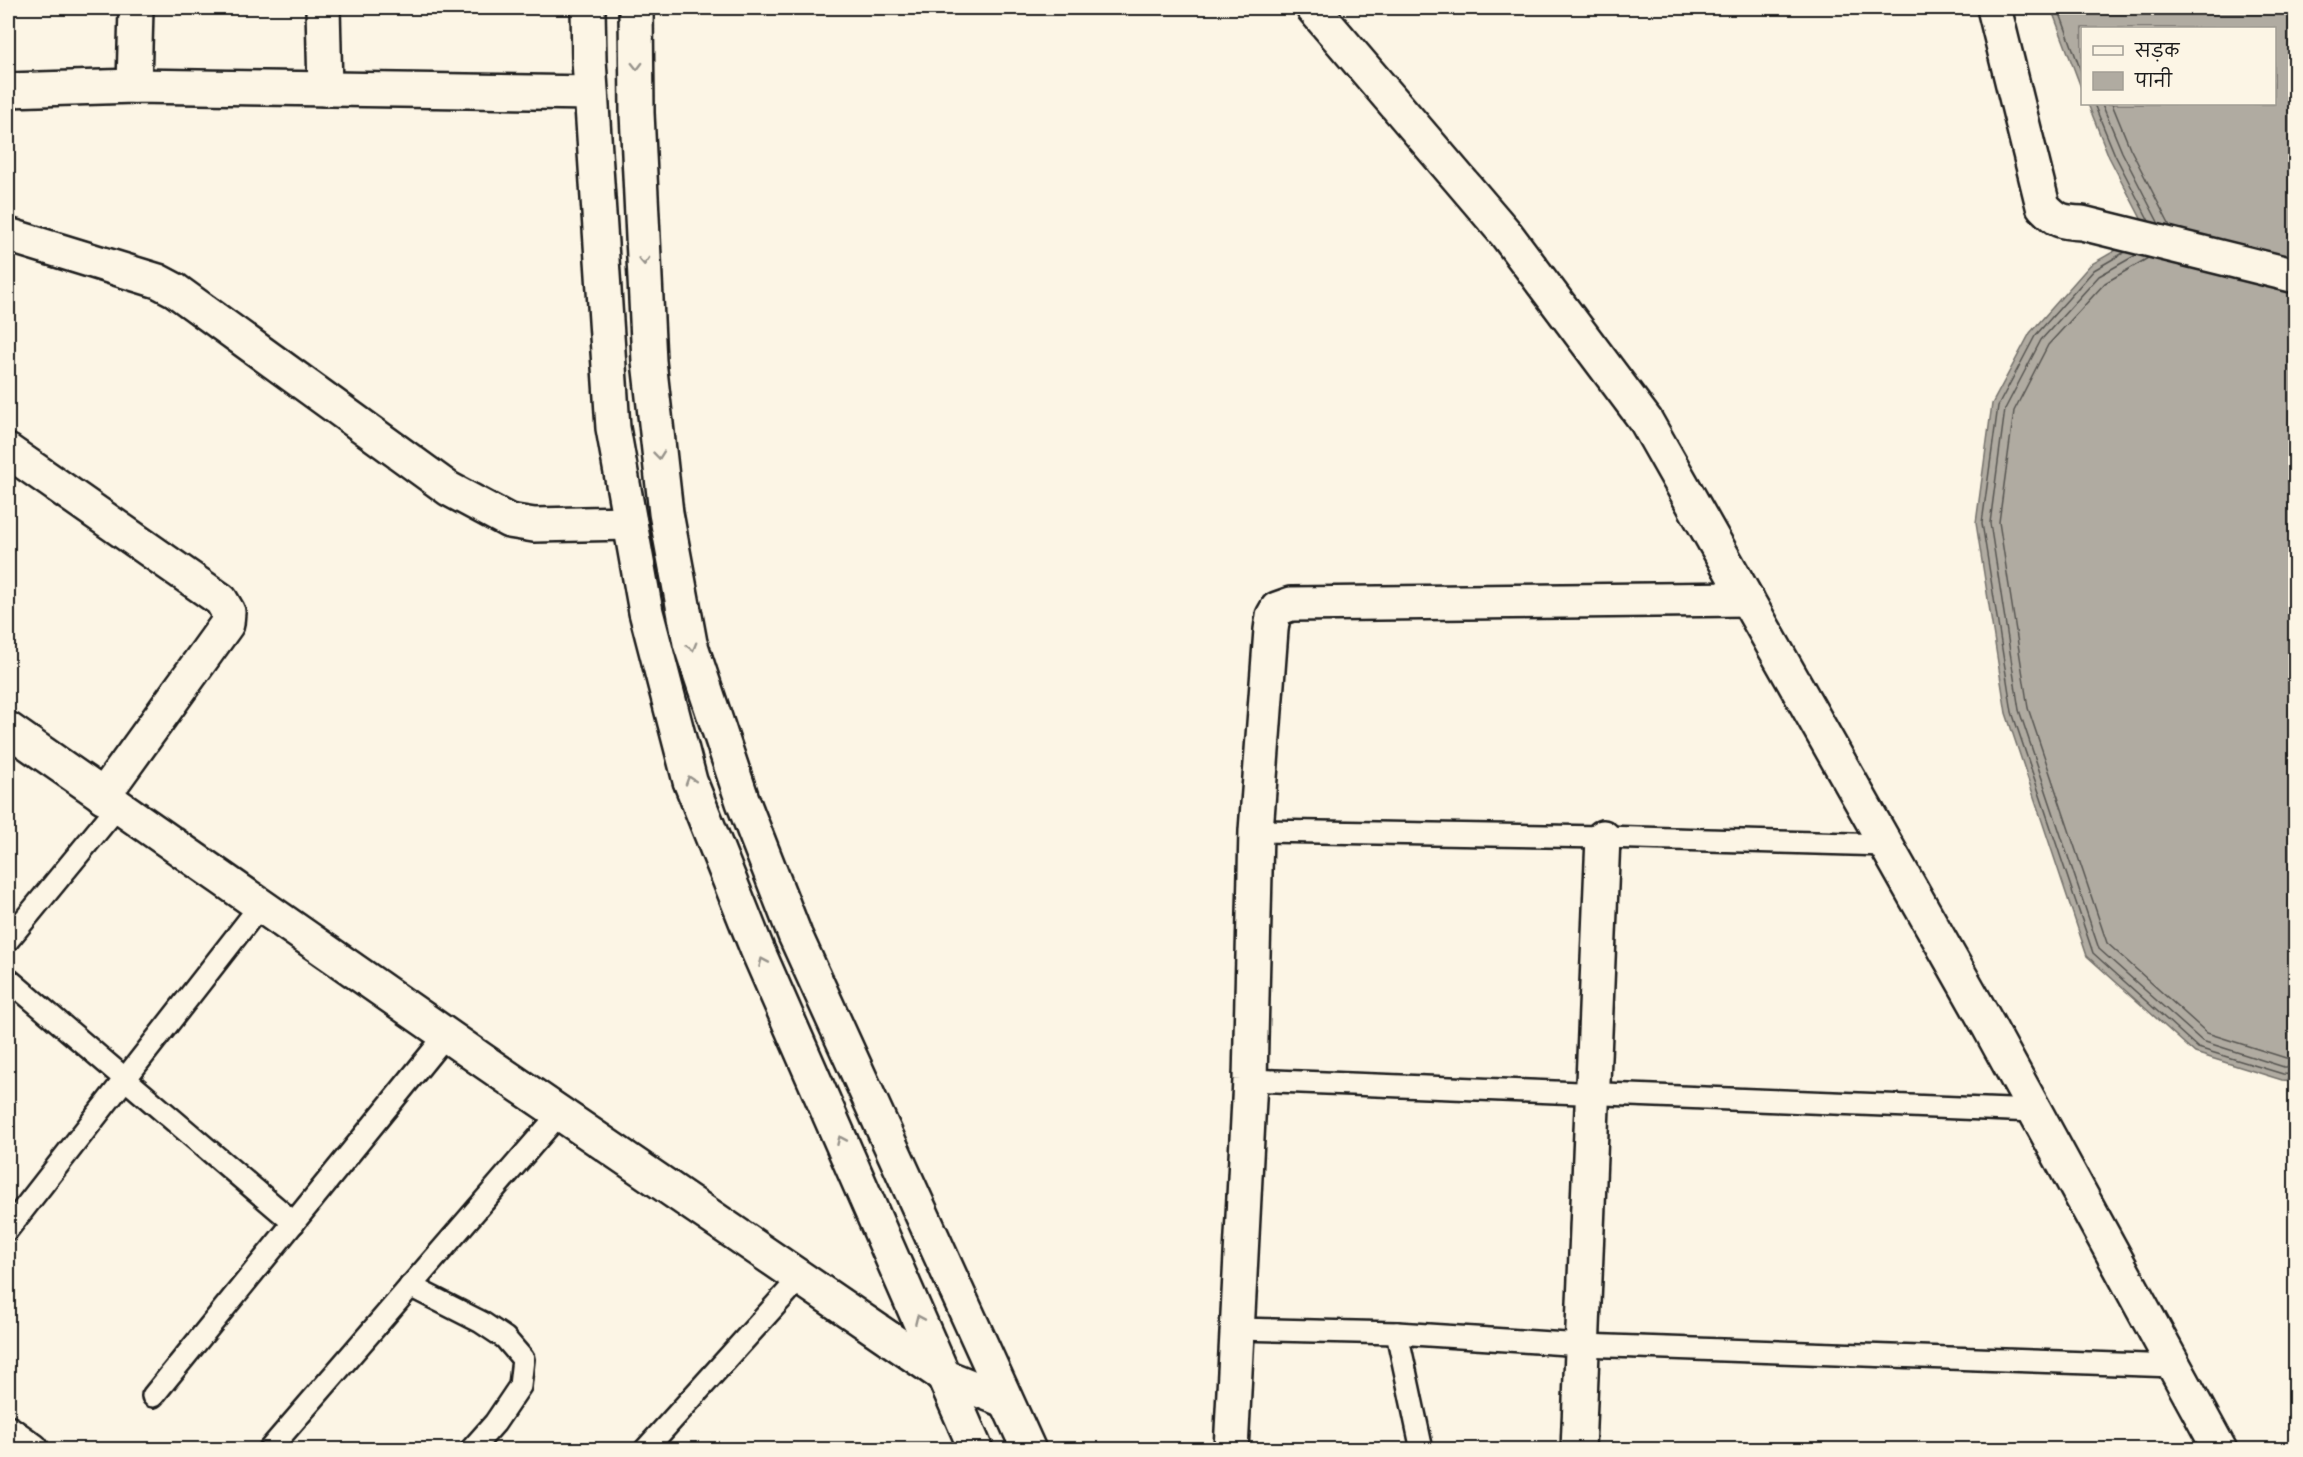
<svg xmlns="http://www.w3.org/2000/svg" width="2303" height="1457" font-family="'Balsamiq Sans','Playpen Sans Deva',sans-serif">
  <style>
    .water { fill: #b0aba1; stroke: #75726c; stroke-width: 1.5 }
    .lines { fill: none; stroke-linecap: round; stroke-linejoin: round }
    .shore { stroke: #575551; stroke-width: 1.5 }
    .service-casing { stroke: #1c1c1c; stroke-width: 26 }
    .minor-casing { stroke: #1c1c1c; stroke-width: 38 }
    .tertiary-casing { stroke: #1c1c1c; stroke-width: 38 }
    .secondary-casing { stroke: #1c1c1c; stroke-width: 38 }
    .service { stroke: #fcf5e5; stroke-width: 21 }
    .minor { stroke: #fcf5e5; stroke-width: 33 }
    .tertiary { stroke: #fcf5e5; stroke-width: 33 }
    .secondary { stroke: #fcf5e5; stroke-width: 33 }
    .oneway { stroke: #97938b }
  </style>
  <rect width="100%" height="100%" fill="#fcf5e5"/>
  <filter id="ink" filterUnits="userSpaceOnUse"><feTurbulence type="fractalNoise" baseFrequency=".0167" numOctaves="2"/><feDisplacementMap in="SourceGraphic" scale="12" xChannelSelector="R" yChannelSelector="G"/><feConvolveMatrix kernelMatrix="1 2 1 2 8 2 1 2 1" color-interpolation-filters="sRGB"/></filter>
  <g filter="url(#ink)">
    <path class="water" d="M2051 8H2295V1081L2282 1080 2195 1053 2087 956 2006 713 1976 523 1992 404 2030 333 2090 265 2148 232 2109 157 2088 104H2274V28H2082V90Z"/>
    <g class="lines">
      <g class="shore">
        <path d="M2058 8 2082 74"/>
        <path d="M2094 104 2115 155 2149 221"/>
        <path d="M2102 104 2122 152 2159 224"/>
        <path d="M2112 104 2130 148 2170 226"/>
        <path d="M2125 252 2094 270 2035 336 1998 406 1982 523 2012 712 2093 953 2198 1048 2283 1074 2296 1075"/>
        <path d="M2136 255 2099 276 2041 340 2005 409 1990 523 2019 710 2099 949 2202 1041 2284 1067H2296"/>
        <path d="M2148 258 2105 283 2048 345 2014 411 1999 522 2028 708 2107 943 2207 1033 2286 1058H2296"/>
      </g>
      <defs>
        <g id="service">
          <path d="M1256 831 1603 837 1886 845"/>
          <path d="M8 940 118 806"/>
          <path d="M8 979 294 1223"/>
          <path d="M1250 1080 2035 1111"/>
          <path d="M8 1229 260 906"/>
          <path d="M410 1286 481 1322 505 1338 523 1359 520 1386 495 1423 471 1450"/>
          <path d="M1237 1329 1397 1333 1582 1345 2174 1366"/>
          <path d="M1397 1333 1422 1450"/>
          <path d="M153 1396 446 1035"/>
          <path d="M269 1450 560 1113"/>
          <path d="M645 1450 800 1278"/>
        </g>
        <g id="minor">
          <path d="M323 8 325 89"/>
          <path d="M1313 8 1506 234 1646 421 1988 1025 2220 1450"/>
          <path d="M1994 8 2043 206C2057 221 2061 222 2082 223L2296 276"/>
          <path d="M134 86 136 8"/>
          <path d="M8 90 134 86 591 93"/>
          <path d="M8 235 158 281 175 290 449 489 509 521 534 525 630 523"/>
          <path d="M8 451 221 600 228 612 227 624 103 796"/>
          <path d="M8 1433 32 1450"/>
          <path d="M1231 1450 1250 1080 1256 831 1271 630 1273 616 1277 609 1291 604 1747 599"/>
          <path d="M1578 1450 1603 837"/>
        </g>
        <path id="tertiary" d="M8 729 485 1062 944 1376 1006 1401"/>
        <g id="secondary">
          <path d="M588 8 589 60 613 428 646 612 690 781 757 949 976 1450"/>
          <path d="M636 8 637 113 649 361 666 513 690 643 743 802 795 935 1029 1450"/>
        </g>
      </defs>
      <use href="#service" class="service-casing"/>
      <use href="#minor" class="minor-casing"/>
      <use href="#tertiary" class="tertiary-casing"/>
      <use href="#secondary" class="secondary-casing"/>
      <use href="#service" class="service"/>
      <use href="#minor" class="minor"/>
      <use href="#tertiary" class="tertiary"/>
      <use href="#secondary" class="secondary"/>
    </g>
    <defs><path id="oneway-chevron" d="M-2-3.5L2.5 0L-2 3.5" fill="none" stroke-width="1.6" stroke-linecap="round" stroke-linejoin="round" transform="scale(1.5)"/></defs>
    <g class="oneway">
      <use href="#oneway-chevron" transform="translate(637 66) rotate(89)"/>
      <use href="#oneway-chevron" transform="translate(644 261) rotate(87)"/>
      <use href="#oneway-chevron" transform="translate(659 455) rotate(84)"/>
      <use href="#oneway-chevron" transform="translate(692 647) rotate(74)"/>
      <use href="#oneway-chevron" transform="translate(690 780) rotate(-108)"/>
      <use href="#oneway-chevron" transform="translate(763 962) rotate(-114)"/>
      <use href="#oneway-chevron" transform="translate(841 1140) rotate(-114)"/>
      <use href="#oneway-chevron" transform="translate(919 1319) rotate(-114)"/>
    </g>
  </g>
  <rect width="2303" height="1457" fill="none" stroke="#fcf5e5" stroke-width="30"/>
  <rect x="15" y="15" width="2273" height="1427" fill="none" stroke="#1c1c1c" stroke-width="2" filter="url(#ink)"/>
  <rect x="2081" y="27" width="195" height="78" fill="#fcf5e5" stroke="#a29e95" stroke-width="1.5"/>
  <rect x="2093" y="46" width="30" height="9" fill="#fcf5e5" stroke="#a29e95" stroke-width="1.5"/>
  <text x="2135" y="57" font-size="18" fill="#1c1c1c">सड़क</text>
  <rect x="2093" y="72" width="30" height="18" fill="#b0aba1" stroke="#a29e95" stroke-width="1.5"/>
  <text x="2135" y="87" font-size="18" fill="#1c1c1c">पानी</text>
</svg>
